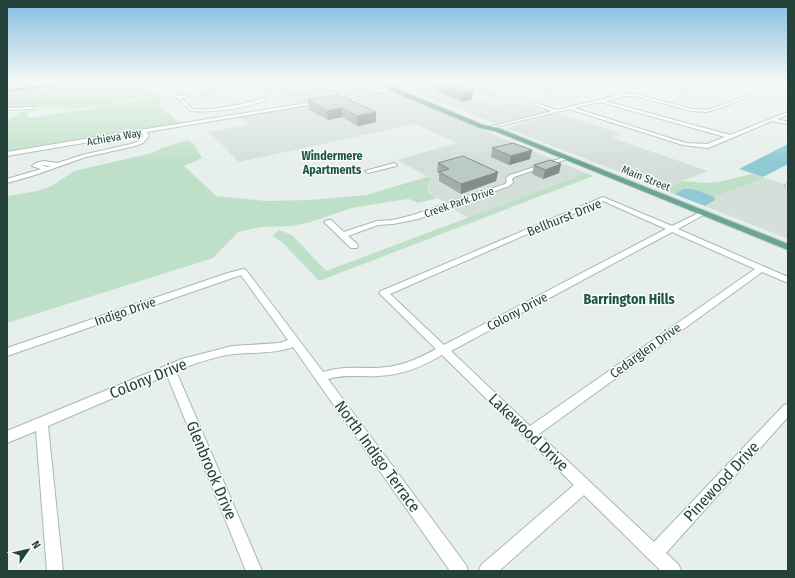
<svg xmlns="http://www.w3.org/2000/svg" width="795" height="578" font-family="'Fira Sans Condensed',sans-serif">
  <style>
    .built { fill: #d4dfda }
    .green { fill: #bfe0c8 }
    .water { fill: #8ec9d4 }
    .lines { fill: none; stroke-linecap: round; stroke-linejoin: round }
    .minor-casing { stroke: #a8b8b2; stroke-width: 2 }
    .major-casing { stroke: #c2cac8; stroke-width: 2 }
    .minor { fill: #fff; fill-rule: evenodd }
    .major { fill: #6aa596; fill-rule: evenodd }
    .wall { fill: #a1aea9 }
    .shaded-wall { fill: #838d89 }
    .building { fill: #bbcac4; stroke: #838d89 }
    .labels { text-anchor: middle; stroke-width: 3; stroke-linejoin: round; paint-order: stroke }
    .far-street-label { font-size: 11px; fill: #24423a; stroke: #f7fbf9 }
    .far-neighbourhood-label { font-size: 12px; font-weight: bold; fill: #1f5548; stroke: #f7fbf9 }
    .street-label { font-size: 13px; fill: #24423a; stroke: #f7fbf9 }
    .neighbourhood-label { font-size: 14px; font-weight: bold; fill: #1f5548; stroke: #f7fbf9 }
    .near-street-label { font-size: 16px; fill: #24423a; stroke: #f7fbf9 }
  </style>
  <rect width="100%" height="100%" fill="#e6efeb"/>
  <g class="built">
    <path d="M338 82H367L382 88 298 104 283 93 331 85 329 84Z"/>
    <path d="M425 82 493 106 512 103 551 111 497 124 402 87Z"/>
    <path d="M387 90 555 160 506 178 507 183 505 184 447 204 430 193 427 184 432 179 397 160 457 143 415 124 239 162 209 132 247 125 248 123 238 116Z"/>
    <path d="M554 112 622 134 612 138 708 171 663 189 507 128 534 120Z"/>
    <path d="M559 162 586 173 468 218 450 207 509 186 513 184 512 179 514 177Z"/>
    <path d="M765 178 784 184 788 189V239L705 206 715 200 714 197Z"/>
  </g>
  <g class="green">
    <path d="M7 82H61L7 89Z"/>
    <path d="M96 82H137L145 92 159 96V99L163 102 158 104 179 123 7 151V121L21 112 27 110 28 118 146 100 148 98C140 93 132 98 125 102L63 111 68 107 7 108V94Z"/>
    <path d="M188 140 194 144 202 158 184 166 216 196 266 201 311 200 366 195 427 177 432 179 427 184 429 193 437 198 418 203 409 199 381 203 352 208 311 222 292 226 260 227 238 232 213 258 7 323V196L37 191 52 186 74 171 152 153 162 148Z"/>
    <path d="M586 173 593 176 319 281 282 242 272 236 279 230 292 235 326 271Z"/>
    <path d="M752 174 765 178 714 197 702 192 683 189 674 194 663 189 683 181 706 183 719 182Z"/>
  </g>
  <g class="water">
    <path d="M788 144V164L763 177 739 169Z"/>
    <path d="M683 189C694 188 704 193 714 197L715 200 705 206 674 194Z"/>
  </g>
  <g class="lines">
    <defs>
      <g id="minor">
        <path d="M160 82H164L169 87 212 82 171 89 179 96 217 91 219 92 181 98 192 109C216 111 242 104 264 98L266 99C252 108 208 113 191 111Z"/>
        <path d="M247 82H252L264 90 300 84 302 85 263 92Z"/>
        <path d="M413 82H422L392 88 393 89 391 90 334 101 332 100 385 89 384 88 386 87Z"/>
        <path d="M452 82H458L492 94 489 95Z"/>
        <path d="M500 82 551 90 584 82H591L551 92 516 87Z"/>
        <path d="M634 82H649L647 83Z"/>
        <path d="M675 82H680L692 89 678 93V91L687 89Z"/>
        <path d="M787 82 788 84 707 112 692 111 635 96H623L605 101 730 135 788 112V115L777 119 788 122V124L772 121 708 148 683 145 569 109 488 129 486 128 552 111 531 104 533 102 557 110 623 94H635L692 109 707 110ZM600 102 725 137 707 144 686 143 574 108Z"/>
        <path d="M319 101 320 103 147 132 149 136 143 143 135 146 86 157 35 175 7 183V179L41 169 32 166 36 163 43 161 58 163 82 155 131 144 139 141 143 136 142 133 7 156V152L144 129H146ZM40 165 51 166 47 167Z"/>
        <path d="M35 107 33 109 7 110V108Z"/>
        <path d="M565 157 570 158 514 177 512 179 513 183 509 186 418 219 393 224 378 225 348 236 357 244 358 246 357 248H351L324 222 328 220H331L344 232 377 221 393 220 413 215 505 184 507 182 506 178 510 175Z"/>
        <path d="M394 163 397 165 396 166 368 173 365 171Z"/>
        <path d="M788 183V188L785 186Z"/>
        <path d="M603 197 672 226 701 212H705V214L678 229 788 277V283L762 272 539 434 654 542 784 405 788 404V417L666 553 679 565 681 571H661L584 495 499 571H479L481 565 574 485 442 355C421 367 403 375 378 376 362 377 344 374 328 379L466 565 468 571H450L293 347C274 354 254 352 234 354 216 356 193 364 176 371L262 571H246L167 375 48 426 63 571H47L36 431 7 443V431L182 359 232 346 280 343 288 340 241 275 7 356V348L228 273 243 269 246 270 323 372C341 366 358 368 376 368 400 367 416 360 436 349L381 295 379 293 381 291ZM603 201 666 229 444 345 390 294ZM672 232 755 269 530 426 451 351Z"/>
      </g>
      <g id="major">
        <path d="M68 82H82L7 92V90Z"/>
        <path d="M377 82H384L398 86V88L393 87 483 125 498 128 788 244V250L495 131 480 128 389 90 388 86Z"/>
      </g>
    </defs>
    <use href="#minor" class="minor-casing"/>
    <use href="#major" class="major-casing"/>
    <use href="#minor" class="minor"/>
    <use href="#major" class="major"/>
  </g>
  <g class="wall">
    <path d="M437 84 473 91 472 99 461 102 437 92Z"/>
    <path d="M338 95 376 122 358 126 342 117 328 120 309 110 308 100Z"/>
    <path d="M492 148 530 159 509 165 491 157Z"/>
    <path d="M438 163 498 172 496 181 461 194 439 181V173L437 172Z"/>
    <path d="M561 164 559 173 543 179 532 174 534 165Z"/>
  </g>
  <g class="shaded-wall">
    <path d="M473 91 472 99 461 102 462 93Z"/>
    <path d="M342 108V117L328 120 327 111Z"/>
    <path d="M376 112V122L358 126 357 116Z"/>
    <path d="M532 150 530 159 509 165 511 156Z"/>
    <path d="M561 164 559 173 543 179 545 170Z"/>
    <path d="M498 172 496 181 461 194V184Z"/>
  </g>
  <g class="building">
    <path d="M438 82H448L473 91 462 93 437 84Z"/>
    <path d="M338 95 376 112 357 116 342 108 327 111 308 100Z"/>
    <path d="M513 143 532 150 511 156 492 148Z"/>
    <path d="M463 156 498 172 461 184 439 172 449 169 438 163Z"/>
    <path d="M550 160 561 164 545 170 534 165Z"/>
  </g>
  <linearGradient id="sky" x2="0" y2="1"><stop stop-color="#84bce0"/><stop offset="0.5" stop-color="#f4f8f6"/><stop offset="1" stop-color="#f4f8f6" stop-opacity="0"/></linearGradient>
  <rect width="795" height="163" fill="url(#sky)"/>
  <g class="labels">
    <g class="far-street-label">
      <text transform="translate(114 137) rotate(-10)" y="4">Achieva Way</text>
      <text transform="translate(646 178) rotate(22)" y="4">Main Street</text>
      <text transform="translate(459 202) rotate(-19)" y="4">Creek Park Drive</text>
    </g>
    <g class="far-neighbourhood-label">
      <text x="332" y="160">Windermere<tspan x="332" dy="14">Apartments</tspan></text>
    </g>
    <g class="street-label">
      <text transform="translate(564 217) rotate(-22)" y="5">Bellhurst Drive</text>
      <text transform="translate(125 311) rotate(-19)" y="5">Indigo Drive</text>
      <text transform="translate(517 311) rotate(-28)" y="5">Colony Drive</text>
      <text transform="translate(645 350) rotate(-36)" y="5">Cedarglen Drive</text>
    </g>
    <g class="neighbourhood-label">
      <text x="629" y="304">Barrington Hills</text>
    </g>
    <g class="near-street-label">
      <text transform="translate(148 378) rotate(-22)" y="6">Colony Drive</text>
      <text transform="translate(529 432) rotate(44)" y="6">Lakewood Drive</text>
      <text transform="translate(378 456) rotate(54)" y="6">North Indigo Terrace</text>
      <text transform="translate(212 470) rotate(67)" y="6">Glenbrook Drive</text>
      <text transform="translate(721 481) rotate(-47)" y="6">Pinewood Drive</text>
    </g>
  </g>
  <rect width="795" height="578" fill="none" stroke="#24423a" stroke-width="16"/>
  <g transform="translate(28 550) rotate(56)" stroke="#f7fbf9" stroke-width="3" paint-order="stroke">
  <path d="M0-3L7 15L0 10L-7 15Z" fill="#24423a"/>
  <text y="-6" font-size="11" font-weight="bold" text-anchor="middle" fill="#24423a">N</text>
  </g>
</svg>
